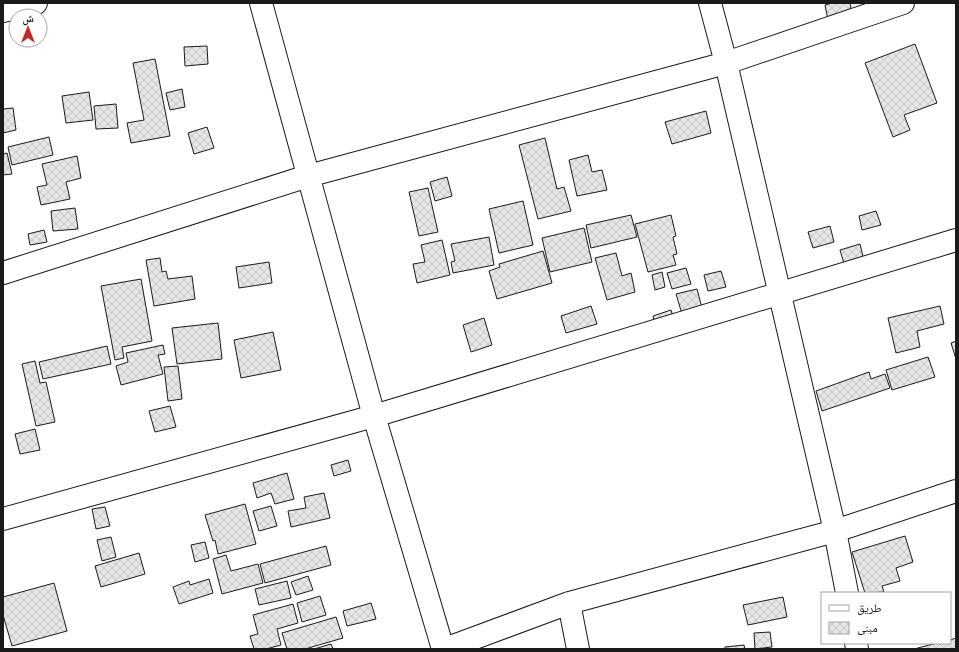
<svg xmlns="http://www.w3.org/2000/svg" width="959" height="652" font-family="Ubuntu,'Noto Naskh Arabic',sans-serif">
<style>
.building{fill:url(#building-cross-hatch);stroke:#1a1a1a}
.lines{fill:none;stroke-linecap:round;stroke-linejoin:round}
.street-casing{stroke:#1a1a1a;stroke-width:24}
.street{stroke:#fff;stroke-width:22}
</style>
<defs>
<pattern id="building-cross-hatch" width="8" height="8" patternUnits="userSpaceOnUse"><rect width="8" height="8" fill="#e6e6e6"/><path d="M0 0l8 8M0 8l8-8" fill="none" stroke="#c5c5c5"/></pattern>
</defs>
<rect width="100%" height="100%" fill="#fff"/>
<!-- building -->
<path class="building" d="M832,3H850L852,15L828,20L825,5Z
M915,44L937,103L904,115L910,130L893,137L865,63Z
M207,46L208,64L185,66L184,47Z
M155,59L170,136L131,143L127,123L144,120L133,63Z
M182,89L185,107L170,110L166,93Z
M89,92L93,120L66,123L62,96Z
M116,104L118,128L96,129L94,106Z
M13,108L16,130L3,133V109Z
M706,111L711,133L672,144L665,122Z
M207,127L214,148L194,154L188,133Z
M49,137L53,155L12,165L8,147Z
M545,138L557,189L564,187L571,211L538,219L519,145Z
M7,153L12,174L3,175V154Z
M588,155L592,172L602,170L607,190L577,196L569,160Z
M77,156L81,178L66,182L70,199L41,205L37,187L47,185L42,164Z
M447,177L452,196L435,201L430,182Z
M428,188L438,232L419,236L409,192Z
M523,201L533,245L499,253L489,209Z
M75,208L78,229L53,231L51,211Z
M876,211L881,225L862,230L859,216Z
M631,215L637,237L591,248L586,225Z
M671,215L676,236L673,237L677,254L673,255L676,265L648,272L635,224Z
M830,226L834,242L813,248L808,232Z
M584,228L592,262L550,272L542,238Z
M44,230L47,242L30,245L28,234Z
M489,237L494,265L453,273L451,262L455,261L451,244Z
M442,240L450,275L417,283L413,264L425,262L421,245Z
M860,244L864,261L845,267L840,250Z
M543,251L552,283L497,299L489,271L500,267L499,264Z
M616,253L622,276L631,273L635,292L607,300L595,258Z
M160,258L162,272L166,271L168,279L192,276L195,299L154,306L146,260Z
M269,262L272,283L239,288L236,267Z
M686,268L691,284L672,289L667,273Z
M721,271L726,287L708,291L704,275Z
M662,272L665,287L655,290L652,275Z
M141,279L152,341L122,347L124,358L115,360L101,286Z
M697,289L702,308L682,314L676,294Z
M591,306L597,324L566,333L561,316Z
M940,306L944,324L917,331L920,347L896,353L888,318Z
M671,310L674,320L655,325L653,316Z
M484,318L492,345L471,352L463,325Z
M218,323L222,359L177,364L172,328Z
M273,332L281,370L241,378L234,340Z
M956,341V359L951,343Z
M163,345L165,354L158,355L163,374L121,385L116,366L128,362L126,353Z
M107,346L111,364L43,379L39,362Z
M928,357L935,377L892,390L886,370Z
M35,361L40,383L46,382L55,422L36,426L22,364Z
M178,366L182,399L168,401L164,367Z
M869,372L871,379L885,374L890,388L822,411L816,391Z
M170,406L176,427L155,432L149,411Z
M35,429L40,450L20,454L15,434Z
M348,460L351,471L334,476L331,465Z
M287,473L294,499L275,504L271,493L257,498L253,483Z
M324,493L330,518L291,527L288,511L306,508L304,497Z
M245,504L256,544L218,554L215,540L213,541L205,515Z
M271,506L277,526L259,531L253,511Z
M105,507L110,526L96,529L92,509Z
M905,536L913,562L896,568L900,581L882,586L884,592L865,593L852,552Z
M111,537L116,557L102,561L97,540Z
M205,542L209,558L195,562L191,545Z
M326,546L331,565L265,583L260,564Z
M139,553L145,574L101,587L95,566Z
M226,555L231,571L258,564L263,583L222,594L213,559Z
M308,576L313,590L296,595L291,582Z
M209,579L213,593L179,604L173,587L189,581L190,585Z
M287,581L291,598L259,605L255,589Z
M54,583L67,631L12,646L3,615V597Z
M320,596L326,615L302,622L297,603Z
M783,597L787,617L748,625L743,605Z
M371,603L376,619L347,626L343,611Z
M293,604L298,623L277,629L281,645L266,649H254L250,636L258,634L253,615Z
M336,617L343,638L305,649H287L282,633Z
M770,632L772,647L755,649L754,633Z
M956,638V649H914L937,643H950V640Z
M331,644L333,649H314Z
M744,645L745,649H725V647Z"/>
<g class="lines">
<defs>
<path id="street" d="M261,3L374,416L443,649
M710,3L726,63L835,531L847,593
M3,11L36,3
M3,273L308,176L726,63L903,3
M3,519L374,416L956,240
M569,603L578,649
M856,643L857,649
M445,649L569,603L835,531L956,491"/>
</defs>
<!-- street casing -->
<use href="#street" class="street-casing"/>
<!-- street -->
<use href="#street" class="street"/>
</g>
<!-- border -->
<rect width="959" height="652" fill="none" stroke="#1a1a1a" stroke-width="8"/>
<!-- legend -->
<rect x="821" y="592" width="130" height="52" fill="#ffffff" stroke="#a3a3a3"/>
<rect x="829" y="605" width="20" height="6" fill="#ffffff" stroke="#a3a3a3"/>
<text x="857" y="612" font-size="12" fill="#1a1a1a">طريق</text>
<rect x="829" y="622" width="20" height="12" fill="url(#building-cross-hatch)" stroke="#a3a3a3"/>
<text x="857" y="632" font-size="12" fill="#1a1a1a">مبنى</text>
<!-- north arrow -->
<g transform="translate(28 28)"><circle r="19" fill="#ffffff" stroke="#a3a3a3"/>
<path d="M0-3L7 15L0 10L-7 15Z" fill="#c62828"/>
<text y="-6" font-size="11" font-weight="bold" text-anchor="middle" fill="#1a1a1a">ش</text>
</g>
</svg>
